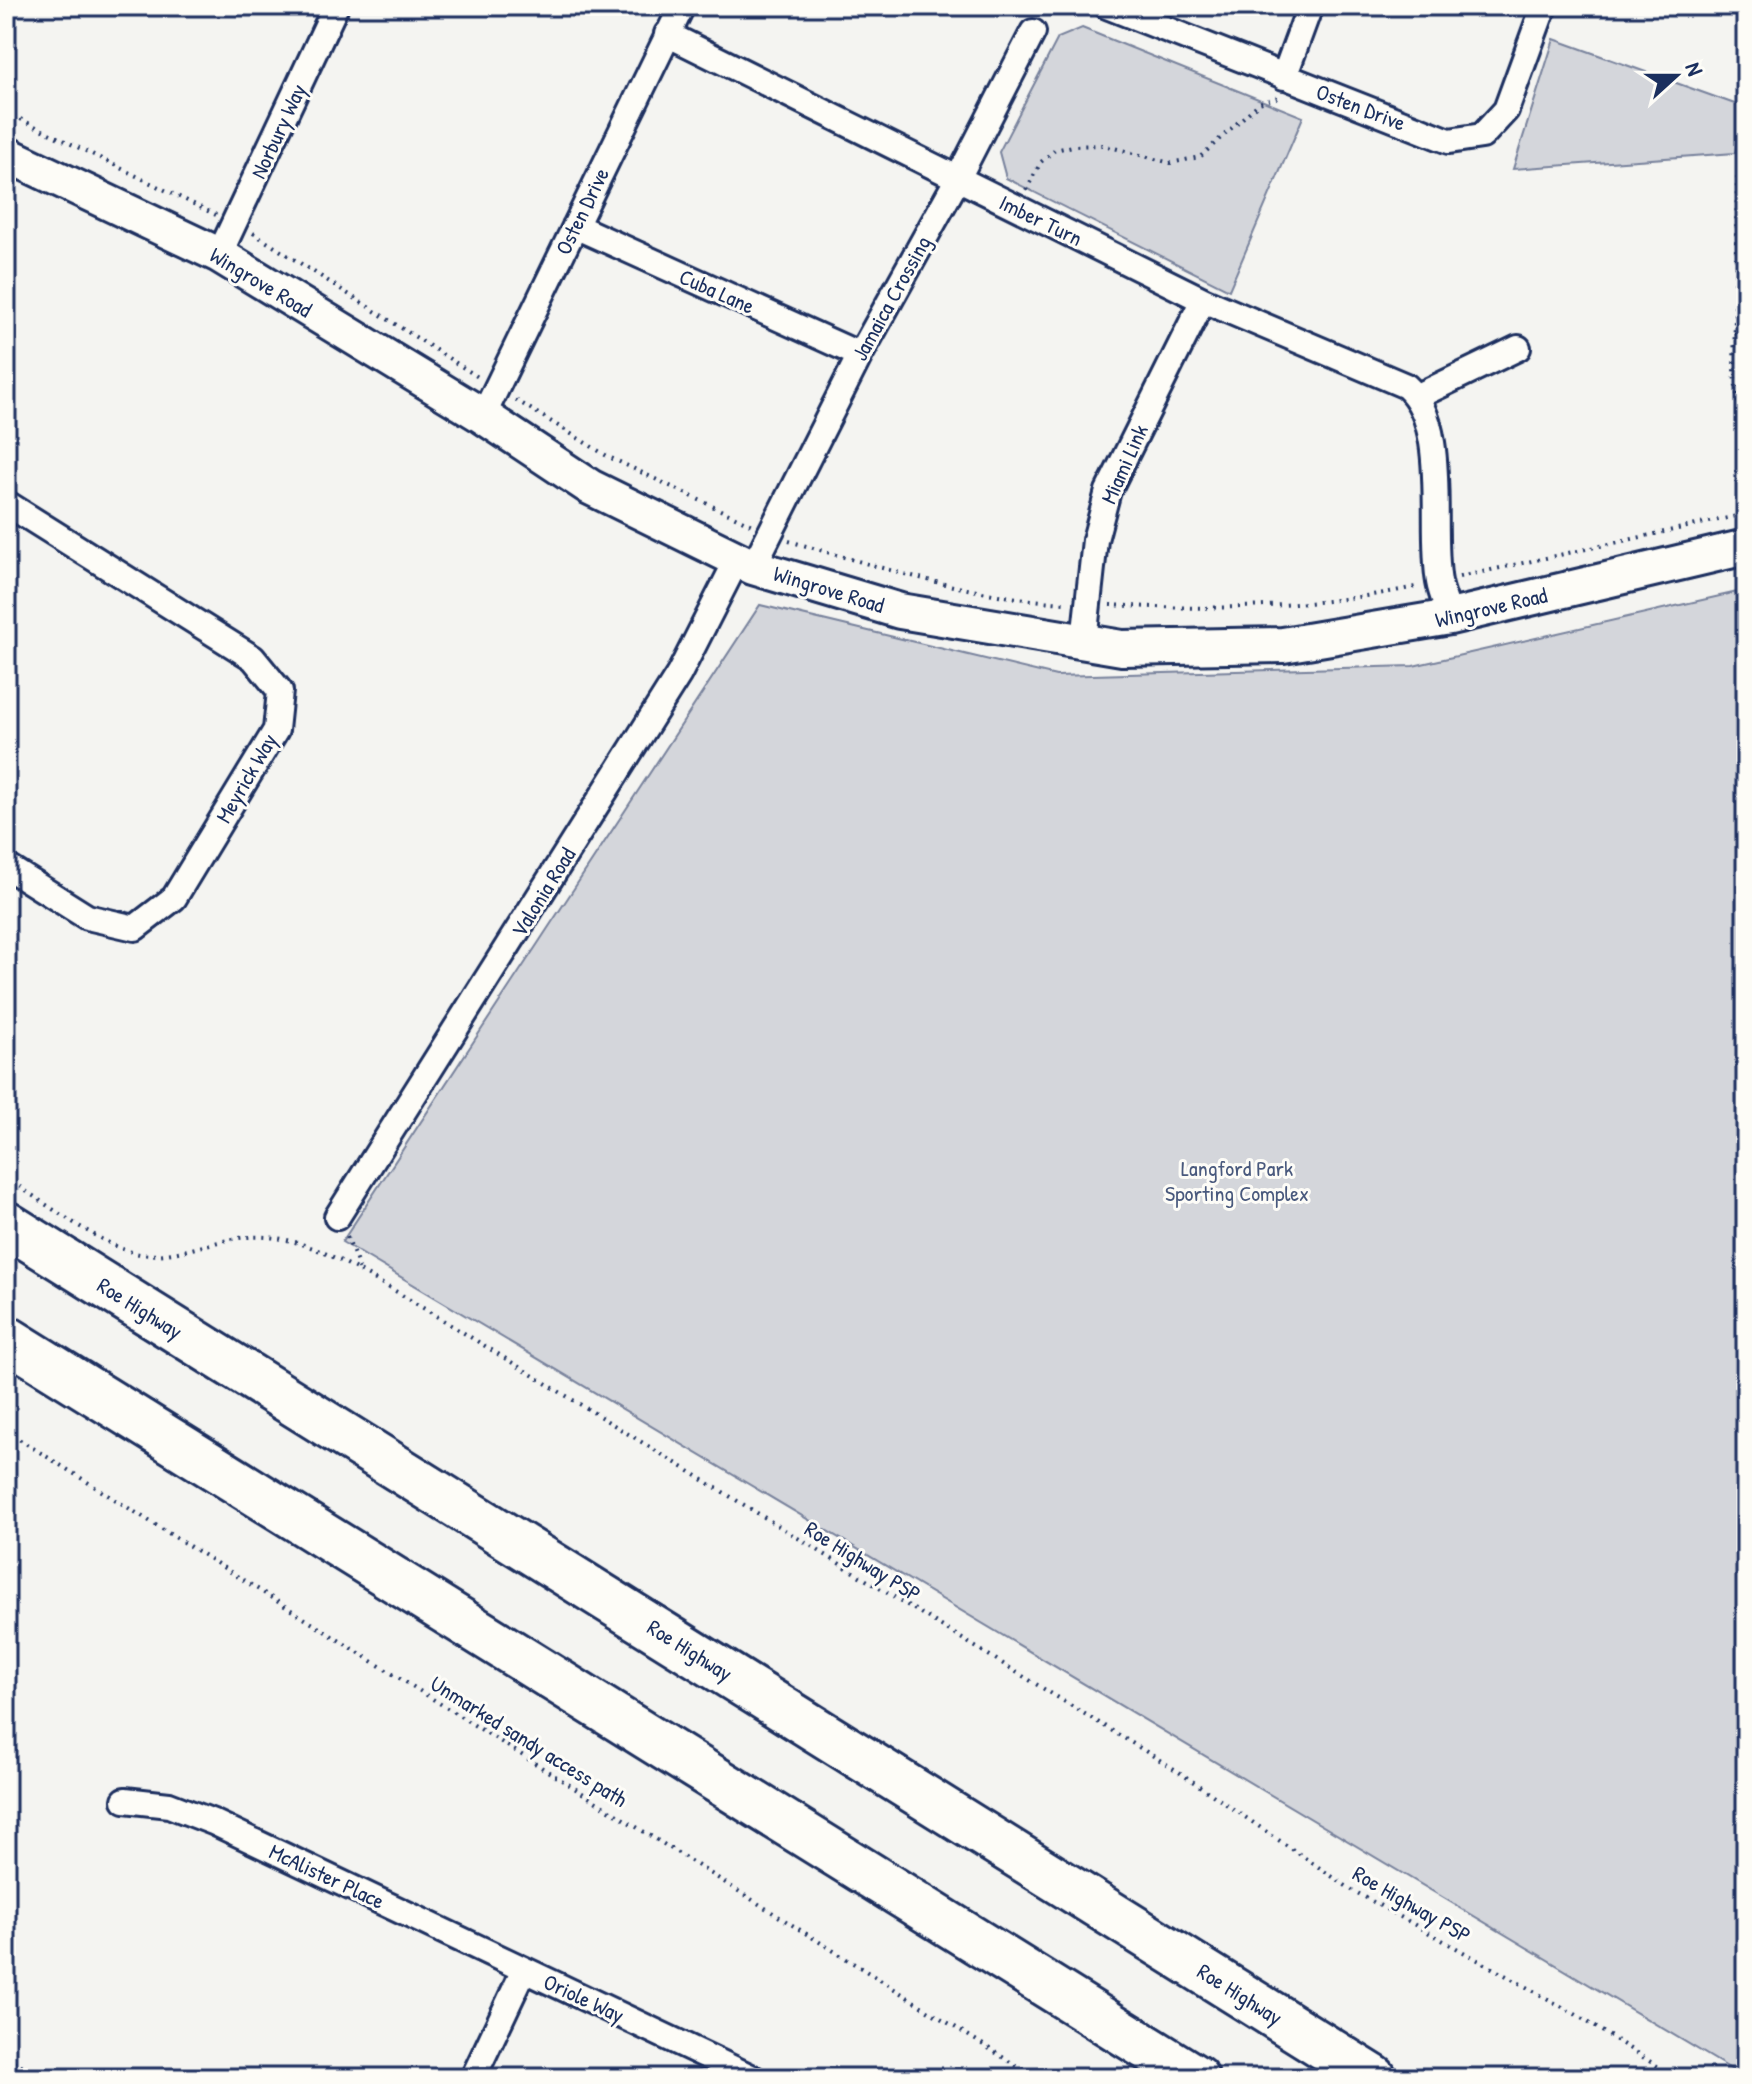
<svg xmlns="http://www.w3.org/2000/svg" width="1752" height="2084" font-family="'Patrick Hand',sans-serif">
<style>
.green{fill:#d4d6db;stroke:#78829c;stroke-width:2}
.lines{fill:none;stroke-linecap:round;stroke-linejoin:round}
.street-casing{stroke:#1b2f5e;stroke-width:30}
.secondary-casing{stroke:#1b2f5e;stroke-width:40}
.highway-casing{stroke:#1b2f5e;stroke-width:50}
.path{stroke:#1b2f5e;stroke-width:4;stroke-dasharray:2 6;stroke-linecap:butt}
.street{stroke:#fdfcf7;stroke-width:24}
.secondary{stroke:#fdfcf7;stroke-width:34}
.highway{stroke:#fdfcf7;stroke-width:44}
.labels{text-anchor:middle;stroke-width:6;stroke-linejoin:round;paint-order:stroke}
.street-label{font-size:22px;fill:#1b2f5e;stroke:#fdfcf7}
.park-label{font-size:22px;fill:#49597d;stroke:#fdfcf7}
</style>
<rect width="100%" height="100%" fill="#f4f4f1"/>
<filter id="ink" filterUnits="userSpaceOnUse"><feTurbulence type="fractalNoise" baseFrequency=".0125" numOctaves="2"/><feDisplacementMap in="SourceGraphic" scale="16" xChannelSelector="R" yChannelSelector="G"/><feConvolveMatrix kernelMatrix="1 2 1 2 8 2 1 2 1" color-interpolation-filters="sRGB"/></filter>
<g filter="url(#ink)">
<!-- green -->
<path class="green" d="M1082,28L1303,117L1229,290L1006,178L999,152L1058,38Z
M1554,39L1743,107L1735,153L1513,169Z
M1746,590V2078L342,1242L760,605L1056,676L1413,666Z"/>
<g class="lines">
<defs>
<path id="street" d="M1107,6L1449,141L1482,136L1506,110L1544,6
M667,34L1203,300L1406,386C1450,425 1429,526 1439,582C1441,594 1447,606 1450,617
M1284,77L1310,6
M575,226L860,355
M219,255L336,6
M1418,396L1518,348
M483,416L682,6
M6,503L253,658L280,691L276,730L174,898L135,928L87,917L6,866
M753,567L860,355L957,180L1033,32
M1084,641L1095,540L1108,491L1203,300
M337,1217L679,674L737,560
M125,1800L169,1805L213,1822L753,2078
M473,2078L524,1970"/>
<path id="secondary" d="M6,154L219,255L483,416L590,487L753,567L900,611L1122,648L1283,645L1450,617L1746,547"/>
<path id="highway" d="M6,1224L1374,2078
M6,1338L1196,2078"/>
</defs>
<!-- street casing -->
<use href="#street" class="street-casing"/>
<!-- secondary casing -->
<use href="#secondary" class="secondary-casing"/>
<!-- highway casing -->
<use href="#highway" class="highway-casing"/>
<!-- path -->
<path class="path" d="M6,112L216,215
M1746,122L1737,182L1734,374L1746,454
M1026,190L1041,162L1055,150L1073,146L1103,145L1170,163L1200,157L1259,103L1279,97
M253,233L478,377
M1735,334H1746
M516,400L607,456L752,525
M789,541C879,567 972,597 1065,603
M1459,577L1746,514
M1110,605C1213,611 1318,608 1420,586
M6,1178C40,1199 103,1248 140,1254C177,1259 213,1239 249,1237C304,1233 350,1267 397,1292L1176,1770L1352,1890L1575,2014L1676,2078
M347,1237L361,1273
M6,1431L1036,2078
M6,2058L49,2078"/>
<!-- street -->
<use href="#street" class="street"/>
<!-- secondary -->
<use href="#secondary" class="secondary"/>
<!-- highway -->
<use href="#highway" class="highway"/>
</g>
</g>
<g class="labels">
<!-- street labels -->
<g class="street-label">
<text transform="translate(1361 107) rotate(21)" y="8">Osten Drive</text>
<text transform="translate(278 131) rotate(-65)" y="8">Norbury Way</text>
<text transform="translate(582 211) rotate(-64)" y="8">Osten Drive</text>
<text transform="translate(1041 220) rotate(26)" y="8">Imber Turn</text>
<text transform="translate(261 282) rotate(31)" y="8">Wingrove Road</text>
<text transform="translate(717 291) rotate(24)" y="8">Cuba Lane</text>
<text transform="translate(891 298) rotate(-61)" y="8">Jamaica Crossing</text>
<text transform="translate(1124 464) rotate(-66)" y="8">Miami Link</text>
<text transform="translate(829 589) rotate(17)" y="8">Wingrove Road</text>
<text transform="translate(1491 607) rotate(-13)" y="8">Wingrove Road</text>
<text transform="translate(246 778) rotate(-60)" y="8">Meyrick Way</text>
<text transform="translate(543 892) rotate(-58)" y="8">Valonia Road</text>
<text transform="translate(140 1308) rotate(32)" y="8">Roe Highway</text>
<text transform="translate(863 1561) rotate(32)" y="8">Roe Highway PSP</text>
<text transform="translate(690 1650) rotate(32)" y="8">Roe Highway</text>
<text transform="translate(529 1741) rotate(32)" y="8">Unmarked sandy access path</text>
<text transform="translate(327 1876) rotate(25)" y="8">McAlister Place</text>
<text transform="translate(1412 1904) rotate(30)" y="8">Roe Highway PSP</text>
<text transform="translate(1240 1994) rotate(32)" y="8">Roe Highway</text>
<text transform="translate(584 1998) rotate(25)" y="8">Oriole Way</text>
</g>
<!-- park labels -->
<g class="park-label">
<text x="1237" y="1176">Langford Park<tspan x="1237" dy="25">Sporting Complex</tspan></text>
</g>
</g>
<!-- margin -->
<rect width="1752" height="2084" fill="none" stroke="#fdfcf7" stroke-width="32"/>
<rect x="16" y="16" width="1720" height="2052" fill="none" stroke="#1b2f5e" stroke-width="3" filter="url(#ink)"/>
<!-- north arrow -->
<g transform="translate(1676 76) rotate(69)" stroke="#fdfcf7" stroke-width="6" paint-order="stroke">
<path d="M0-6L14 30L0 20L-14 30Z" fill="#1b2f5e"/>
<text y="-12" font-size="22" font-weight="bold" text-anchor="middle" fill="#1b2f5e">N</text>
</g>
</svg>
